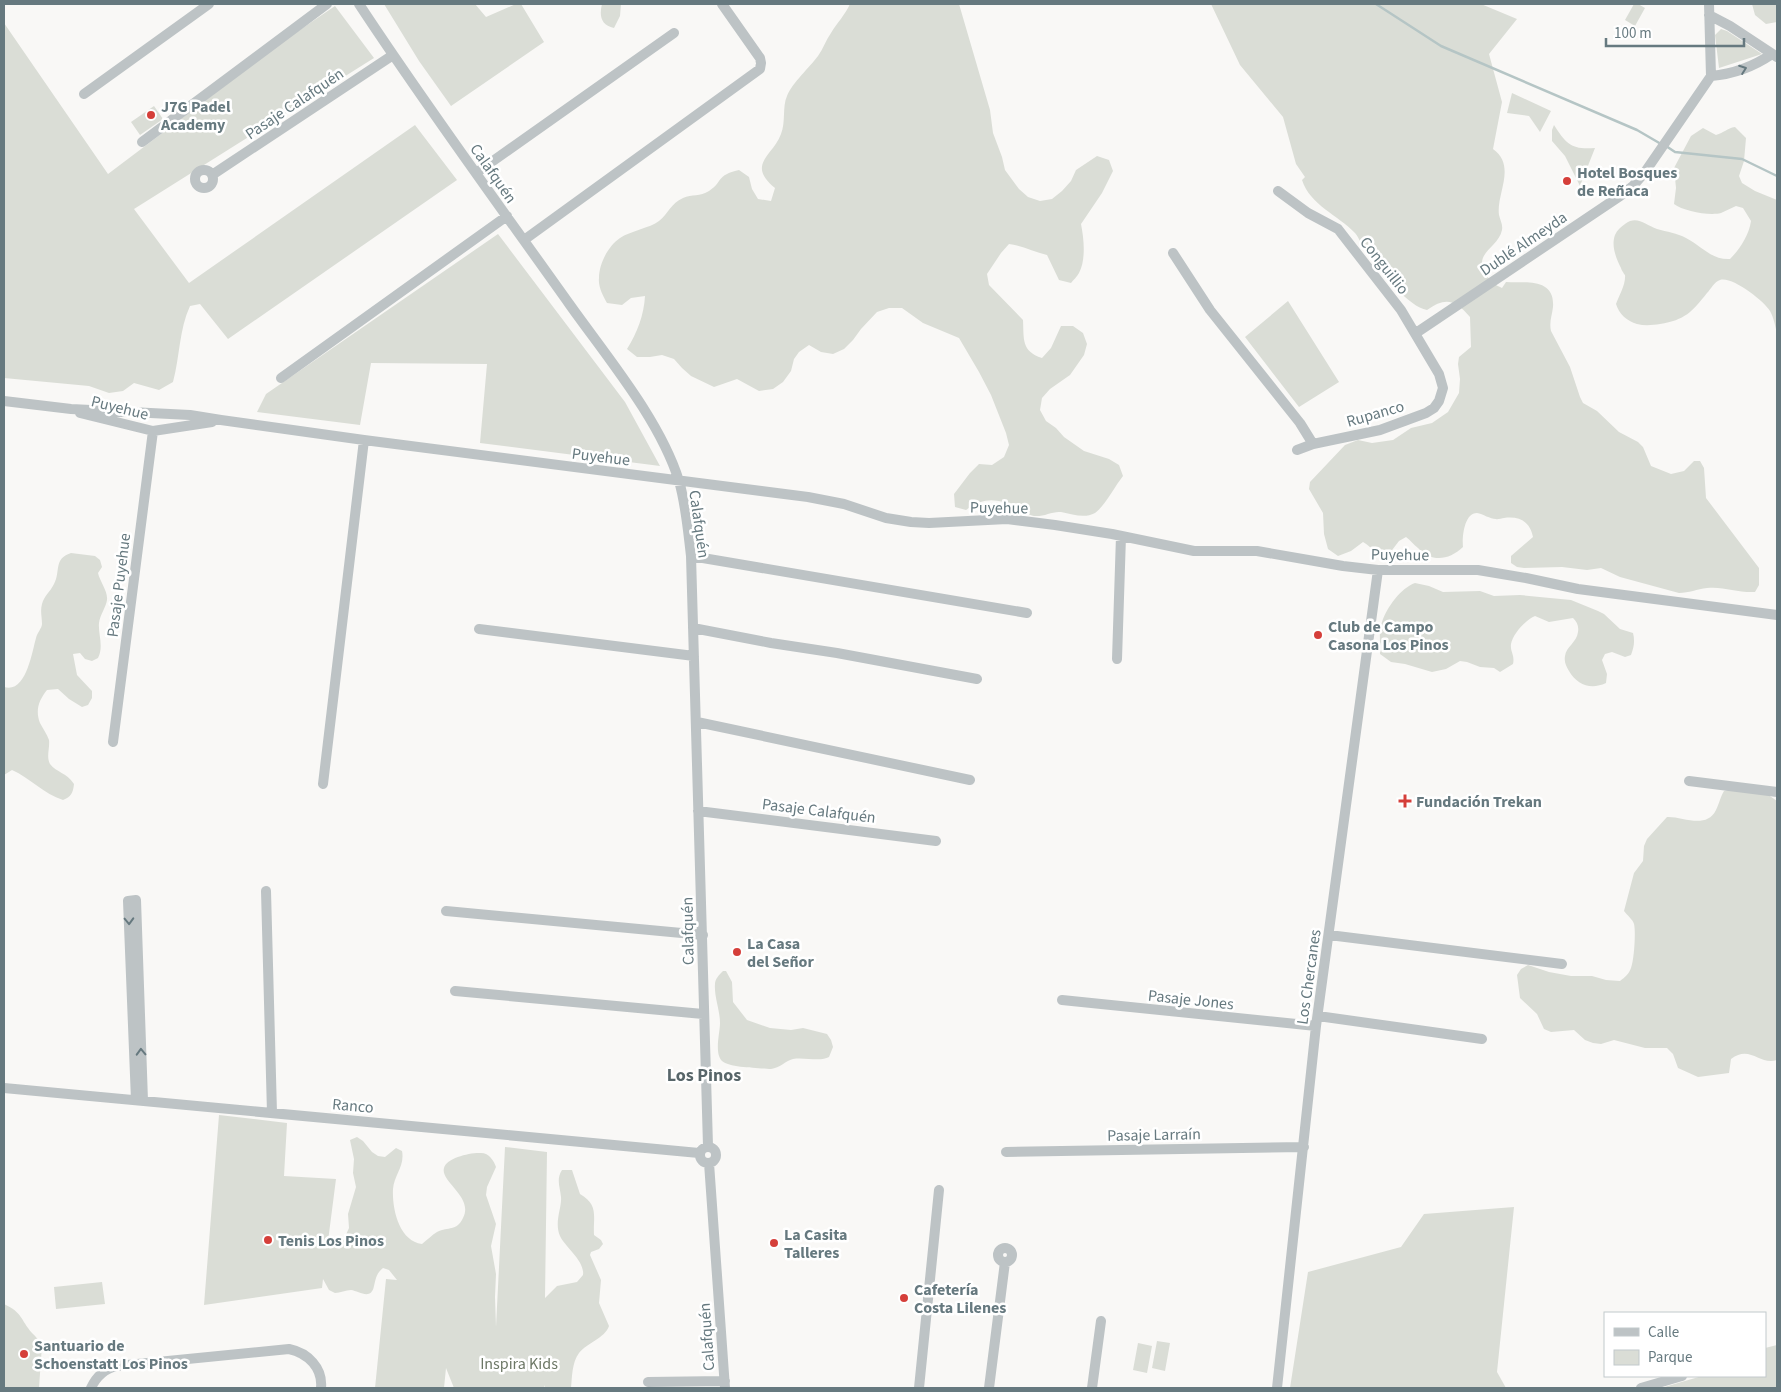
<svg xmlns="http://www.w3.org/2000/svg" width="1781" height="1392" font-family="'Source Sans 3',sans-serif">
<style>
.green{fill:#daddd6}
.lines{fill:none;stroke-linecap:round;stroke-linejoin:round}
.stream{stroke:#b5c5c5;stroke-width:2.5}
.street{stroke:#bdc3c5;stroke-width:10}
.oneway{stroke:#66797f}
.poi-dot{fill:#d53f3a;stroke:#fff;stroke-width:2}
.labels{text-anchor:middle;stroke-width:5;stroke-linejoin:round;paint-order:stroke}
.street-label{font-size:16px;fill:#66797f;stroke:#fff}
.poi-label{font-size:16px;font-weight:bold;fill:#66797f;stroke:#fff;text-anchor:start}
.park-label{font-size:16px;fill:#6c7765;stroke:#fff}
.neighbourhood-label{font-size:18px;font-weight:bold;fill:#58666a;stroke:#fff}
</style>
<rect width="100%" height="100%" fill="#f9f8f6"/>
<!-- green -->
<path class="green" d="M384,4H475L486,17L516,4H521L544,42L451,106L419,61Z
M602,4H621L620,16L614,28C601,25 599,16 602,4Z
M850,4H959L990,110L993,133L1002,157L1005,170L1019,189L1028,197L1040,201L1052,199L1062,191L1071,181L1076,170L1097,156L1109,160L1113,171L1102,193L1081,224C1084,239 1086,260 1079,273C1077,277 1073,280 1071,283L1059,280L1047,255C1034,252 1023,246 1009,244L1001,253L987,274L989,285L1023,320C1024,339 1021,351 1042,358L1051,348L1061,326H1073L1083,333L1087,344L1084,355L1070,375L1050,389L1042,398L1040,410L1046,421L1056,428L1064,437L1084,451L1109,459L1119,465L1123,476C1115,486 1104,507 1095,513C1084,519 1073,514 1061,512C1052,511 1044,517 1034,516C1029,515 1022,511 1017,508C996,498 985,497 966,510L955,507L954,494L970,473L979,464L992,465L1004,457L1009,445L1006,433L991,395L979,372L959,338L923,323L902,308H889L877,312L861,329L853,340L844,349L833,354L821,352L809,345L799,352L794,359L791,371L783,382L773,389L759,391L737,379L714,387L691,376L682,368L674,359L662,355L650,357H637L627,349C637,333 644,315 645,296L631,298L622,305L607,303C603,296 598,287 599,278C599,264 608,246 620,238C630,231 650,228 659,221C668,214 671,203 683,198C692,194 700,197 709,191C723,182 716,175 739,170L749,177L752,189L758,199L771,201L775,188C746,164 773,156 781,134C786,122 782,107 787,96C792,83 810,67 818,56C823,49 826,40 831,33C837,23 845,15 850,4Z
M1211,4H1481L1517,19L1489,54L1502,102L1493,149C1517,166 1496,194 1499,215C1500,220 1503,224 1502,230C1498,249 1471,253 1487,276C1491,282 1495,285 1502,288L1506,282C1527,283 1555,278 1553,307C1552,316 1549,322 1551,331L1570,367L1580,397L1583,403L1597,411L1619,432L1638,442L1643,447L1651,466L1671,474L1684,471L1694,461H1700L1704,468L1706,498L1759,568V585L1755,592C1738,593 1723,586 1707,588C1697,589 1689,593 1679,593L1620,577L1601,568L1587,570L1562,567L1524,568L1517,567L1511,563V556L1533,537C1530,521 1519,516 1504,518C1502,518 1497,520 1496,519C1490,519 1483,514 1477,513C1464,513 1462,538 1463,547C1449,560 1432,563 1418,548C1413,544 1411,541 1406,537L1399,541L1386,558C1376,556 1372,547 1363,542L1351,551L1338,556L1328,549L1324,534L1323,513L1309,489L1310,482L1345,445L1358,440L1372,443L1393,440L1411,428L1432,423L1448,412L1459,393L1460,379L1458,364L1459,357L1471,347L1470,317C1455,299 1445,297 1427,310C1405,306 1374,262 1361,243C1359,240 1358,236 1355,233C1338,215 1310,205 1302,180L1305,177L1296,164L1283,117L1240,65Z
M1634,4H1638L1645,8L1635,26L1625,20Z
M1752,4H1777V22L1766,24L1755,15Z
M335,6L374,58L134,209L189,283L415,125L457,180L228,339L200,304L190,306C179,330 180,356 173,382L159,390L134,383L123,391L109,393L89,386L4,378V23L108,174L288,38Z
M1721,29L1727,31L1762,54L1719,68L1715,35Z
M1512,93L1551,111L1540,132L1529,116L1507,113Z
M154,106L163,119L140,135L131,122Z
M1554,125C1566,144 1572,150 1595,148L1580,186L1565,156L1552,141V130Z
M1735,127L1746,138L1744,161L1739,176L1742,183L1755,191L1777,200V333C1775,326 1774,318 1770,311C1764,301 1732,276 1720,280C1714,282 1711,289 1707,293C1692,312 1685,320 1660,324C1653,325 1645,326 1637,324C1627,321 1619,314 1616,304C1619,296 1626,284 1625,275C1624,274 1621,269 1621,268C1616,258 1611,246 1615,235C1617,230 1621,227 1625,224C1637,215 1645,225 1657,229C1667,232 1677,233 1686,238C1702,246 1711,260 1730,259C1740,249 1749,235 1751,221L1743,208L1736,206C1731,208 1726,211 1721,213C1709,216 1683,211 1674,204L1676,188L1674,168L1691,136L1703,128L1716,135C1724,133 1727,128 1735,127Z
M498,234L625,402L660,466L480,443L487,364L371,363L360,425L257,412L266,394Z
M1288,301L1339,382L1299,407L1245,337Z
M71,553L95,556L100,560L102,567L98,573C100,582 108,591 107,600C106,607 100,615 99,623C98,635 104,646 98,658L92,661L85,659L80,653L73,654L77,675L92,691V698L88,705L82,707L69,699L58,689L47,690C39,700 35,710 40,723C43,729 47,734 49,740C50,748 46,757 50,764C57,773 66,772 74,784C73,793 71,797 63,800C44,794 30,778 12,770L4,775V687C26,694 32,652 36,638C37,633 42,628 42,624C42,617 40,611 42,604C44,596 50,592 54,584C61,571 53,559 71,553Z
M1415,583L1429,586L1443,592L1480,591L1494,596L1520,595L1571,600L1598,611L1604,614L1620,629L1633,633C1635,641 1634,647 1631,655L1625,657L1612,652L1605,654L1602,660L1607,674L1606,683C1591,690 1577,685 1569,671C1566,666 1564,662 1565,656C1566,647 1577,642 1578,632C1579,626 1577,622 1573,618L1549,622L1535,616C1526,620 1513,633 1511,644C1510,652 1515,655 1513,664L1500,672L1494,668L1480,667L1467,662L1460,661L1446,669L1432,672L1405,664L1391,662L1380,654C1381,643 1378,633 1382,622C1387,607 1401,588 1415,583Z
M1738,788L1767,794L1777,801V1060C1760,1066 1750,1044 1731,1059L1729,1073L1698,1077L1678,1068L1673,1054L1667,1048H1645L1614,1040L1601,1044L1593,1043L1585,1040L1574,1030L1551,1032L1544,1029L1537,1014L1520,998L1517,975L1521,969L1528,965L1549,972L1571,976H1592L1606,980L1620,981C1625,977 1629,974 1631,968C1634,960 1636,932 1634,924C1633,920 1627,915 1624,911L1634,873L1643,861L1644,846L1647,839L1667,817C1682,816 1706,830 1716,810C1719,804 1720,798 1724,791Z
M723,971H726L732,982L733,1002L747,1020L770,1028L791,1030L803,1028L827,1034L831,1040L833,1047L829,1057C821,1062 804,1057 793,1059C785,1061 780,1068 771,1069C760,1068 730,1068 722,1061C714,1053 720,1033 720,1023C720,1010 714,997 715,984C715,979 719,975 723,971Z
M219,1115L287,1123L284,1176L336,1179L327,1249L331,1244L344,1239L349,1228L348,1214L356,1187L353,1173L354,1159L350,1140L357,1137L363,1141L372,1152L378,1156L385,1157L396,1148L402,1151C405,1166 394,1175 393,1189C392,1209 399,1241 422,1244C427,1240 432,1235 437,1232C449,1226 456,1232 463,1218C474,1197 440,1182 444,1168C446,1158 471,1152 481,1153C489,1153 494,1161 496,1167L487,1187L486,1195L496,1224L491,1246L496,1274L495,1297L496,1327L505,1147L547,1152L545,1298L557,1286L577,1282L583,1275C585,1261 565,1247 560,1236C554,1222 562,1208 561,1197C560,1187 556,1179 562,1170H572L580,1194C599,1205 593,1216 594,1235L601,1240L603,1244L599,1249L591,1252L590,1255L601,1280L599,1303L609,1326C605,1338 587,1343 579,1353C572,1362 572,1377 571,1388H545L544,1385V1388H454L446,1368L444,1388H375L386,1279L397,1280L389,1270L383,1268C376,1274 376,1278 374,1286C371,1301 359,1291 351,1290C346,1290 340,1293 335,1293L329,1290L323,1279L322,1288L204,1305Z
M1514,1207L1497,1372L1506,1388H1290L1308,1272L1401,1247L1424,1214Z
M102,1282L105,1304L56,1309L54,1287Z
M4,1304C23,1313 20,1319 32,1333C36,1337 39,1340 42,1345L39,1388H4Z
M1157,1341L1170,1343L1165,1371L1152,1368Z
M1138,1343L1152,1346L1147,1373L1133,1370Z
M1777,1345V1388H1661L1702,1376H1765V1348Z"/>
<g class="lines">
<!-- stream -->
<path class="stream" d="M1376,4L1441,46L1637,130L1661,144
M1666,146L1675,152L1742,159L1777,176"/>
<!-- street -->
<path class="street" d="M359,4C426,106 499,205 570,305C607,357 660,420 679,481C686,505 688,531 691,556L708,1146
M1709,15L1730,26L1777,57
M1711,76C1734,74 1753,67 1772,54
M84,94L209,4
M142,142L327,4
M195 179a9 9 0 1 1 18 0a9 9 0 1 1-18 0Z
M476,173L674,33
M212,175L393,55
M1278,191L1308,213L1338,229L1401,310L1439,374L1443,388L1439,401L1434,408L1426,413L1380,430L1313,444L1297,450
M524,240L760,69L761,63L760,58L722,4
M1173,253L1210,310L1300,423L1313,444
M1416,333L1620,196L1633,186L1645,172L1711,76L1709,4
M281,378L507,216
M4,401L71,409L190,415L221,420L364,440L808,497L844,504L886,518L911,522L929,523L1007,519L1055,525L1112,534L1194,551H1257L1343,566L1378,570H1478L1526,578L1578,589L1777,615
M80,413L153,431L212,422
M691,556L1027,613
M693,628L771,643L837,653L977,679
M479,629L694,656
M1117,659L1121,536
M697,722L970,780
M113,742L153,431
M1689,781L1777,792
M323,784L364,440
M698,811L936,841
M266,891L272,1113
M446,911L703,935
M1329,935L1562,964
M455,991L703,1014
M1062,1000L1316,1026
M1318,1016L1482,1039
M4,1088L699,1153
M136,1100L128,901L136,900L143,1101
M700 1155a8 8 0 1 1 16 0a8 8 0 1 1-16 0Z
M1006,1152L1304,1147
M709,1163L725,1388
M998 1255a7 7 0 1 1 14 0a7 7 0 1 1-14 0Z
M648,1382L725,1381
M91,1388C96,1377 104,1369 117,1366L289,1349C308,1353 323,1368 321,1388
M919,1388L939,1190
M989,1388L1005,1262
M1092,1388L1101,1321
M1277,1388L1316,1026L1378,570
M1641,1388L1682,1376"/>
</g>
<!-- one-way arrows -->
<defs><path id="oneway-chevron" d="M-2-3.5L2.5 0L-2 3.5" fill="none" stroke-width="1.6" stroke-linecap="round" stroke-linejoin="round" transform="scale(1.25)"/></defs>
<g class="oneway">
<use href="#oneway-chevron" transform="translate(1743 69) rotate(-20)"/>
<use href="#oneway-chevron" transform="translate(129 921) rotate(88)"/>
<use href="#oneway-chevron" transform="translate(141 1052) rotate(-92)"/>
</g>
<!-- markers -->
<g class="poi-dot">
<circle cx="151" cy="115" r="5"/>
<circle cx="1567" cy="181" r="5"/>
<circle cx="1318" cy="635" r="5"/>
<path d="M1402.5 793.5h5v5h5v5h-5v5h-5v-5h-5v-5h5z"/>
<circle cx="737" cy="952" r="5"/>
<circle cx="268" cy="1240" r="5"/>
<circle cx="774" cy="1243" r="5"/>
<circle cx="904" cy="1298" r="5"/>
<circle cx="24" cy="1354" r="5"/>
</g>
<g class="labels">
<!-- street labels -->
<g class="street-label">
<text transform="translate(294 103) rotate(-34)" y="6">Pasaje Calafquén</text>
<text transform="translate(494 173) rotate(55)" y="6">Calafquén</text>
<text transform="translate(1523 243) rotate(-34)" y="6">Dublé Almeyda</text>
<text transform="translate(1385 265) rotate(52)" y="6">Conguillio</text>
<text transform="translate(120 407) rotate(14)" y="6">Puyehue</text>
<text transform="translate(1375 413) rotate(-16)" y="6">Rupanco</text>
<text transform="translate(601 456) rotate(7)" y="6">Puyehue</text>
<text transform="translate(999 507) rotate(1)" y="6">Puyehue</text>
<text transform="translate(700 524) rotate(82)" y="6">Calafquén</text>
<text transform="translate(1400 554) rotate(1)" y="6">Puyehue</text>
<text transform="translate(118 585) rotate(-83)" y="6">Pasaje Puyehue</text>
<text transform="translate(819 810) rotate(7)" y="6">Pasaje Calafquén</text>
<text transform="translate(687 931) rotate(-91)" y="6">Calafquén</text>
<text transform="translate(1308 977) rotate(-82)" y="6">Los Chercanes</text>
<text transform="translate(1191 999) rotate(6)" y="6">Pasaje Jones</text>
<text transform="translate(353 1105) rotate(5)" y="6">Ranco</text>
<text transform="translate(1154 1134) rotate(-1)" y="6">Pasaje Larraín</text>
<text transform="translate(706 1337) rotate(-94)" y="6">Calafquén</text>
</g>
<!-- poi labels -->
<g class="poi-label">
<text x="161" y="112">J7G Padel<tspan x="161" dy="18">Academy</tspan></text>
<text x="1577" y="178">Hotel Bosques<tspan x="1577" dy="18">de Reñaca</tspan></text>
<text x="1328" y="632">Club de Campo<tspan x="1328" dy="18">Casona Los Pinos</tspan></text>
<text x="1416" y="807">Fundación Trekan</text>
<text x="747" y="949">La Casa<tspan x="747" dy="18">del Señor</tspan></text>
<text x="784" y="1240">La Casita<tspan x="784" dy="18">Talleres</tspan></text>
<text x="278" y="1246">Tenis Los Pinos</text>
<text x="914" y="1295">Cafetería<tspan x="914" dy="18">Costa Lilenes</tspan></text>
<text x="34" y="1351">Santuario de<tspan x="34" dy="18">Schoenstatt Los Pinos</tspan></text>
</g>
<!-- park labels -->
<g class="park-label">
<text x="519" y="1369">Inspira Kids</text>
</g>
<!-- neighbourhood labels -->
<g class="neighbourhood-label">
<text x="704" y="1081">Los Pinos</text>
</g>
</g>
<!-- border -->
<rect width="1781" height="1392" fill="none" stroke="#66797f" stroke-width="10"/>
<!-- legend -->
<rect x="1604" y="1312" width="162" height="65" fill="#ffffff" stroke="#c2c9cc"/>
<rect x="1614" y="1328" width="25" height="8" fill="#bdc3c5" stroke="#c2c9cc"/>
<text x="1648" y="1337" font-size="15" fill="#66797f">Calle</text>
<rect x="1614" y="1350" width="25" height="15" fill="#daddd6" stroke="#c2c9cc"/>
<text x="1648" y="1362" font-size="15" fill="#66797f">Parque</text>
<!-- scale -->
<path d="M1606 38v8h138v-8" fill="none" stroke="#66797f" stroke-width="2.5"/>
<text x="1614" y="38" font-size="15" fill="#66797f" stroke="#ffffff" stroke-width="4" paint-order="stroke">100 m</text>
</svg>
